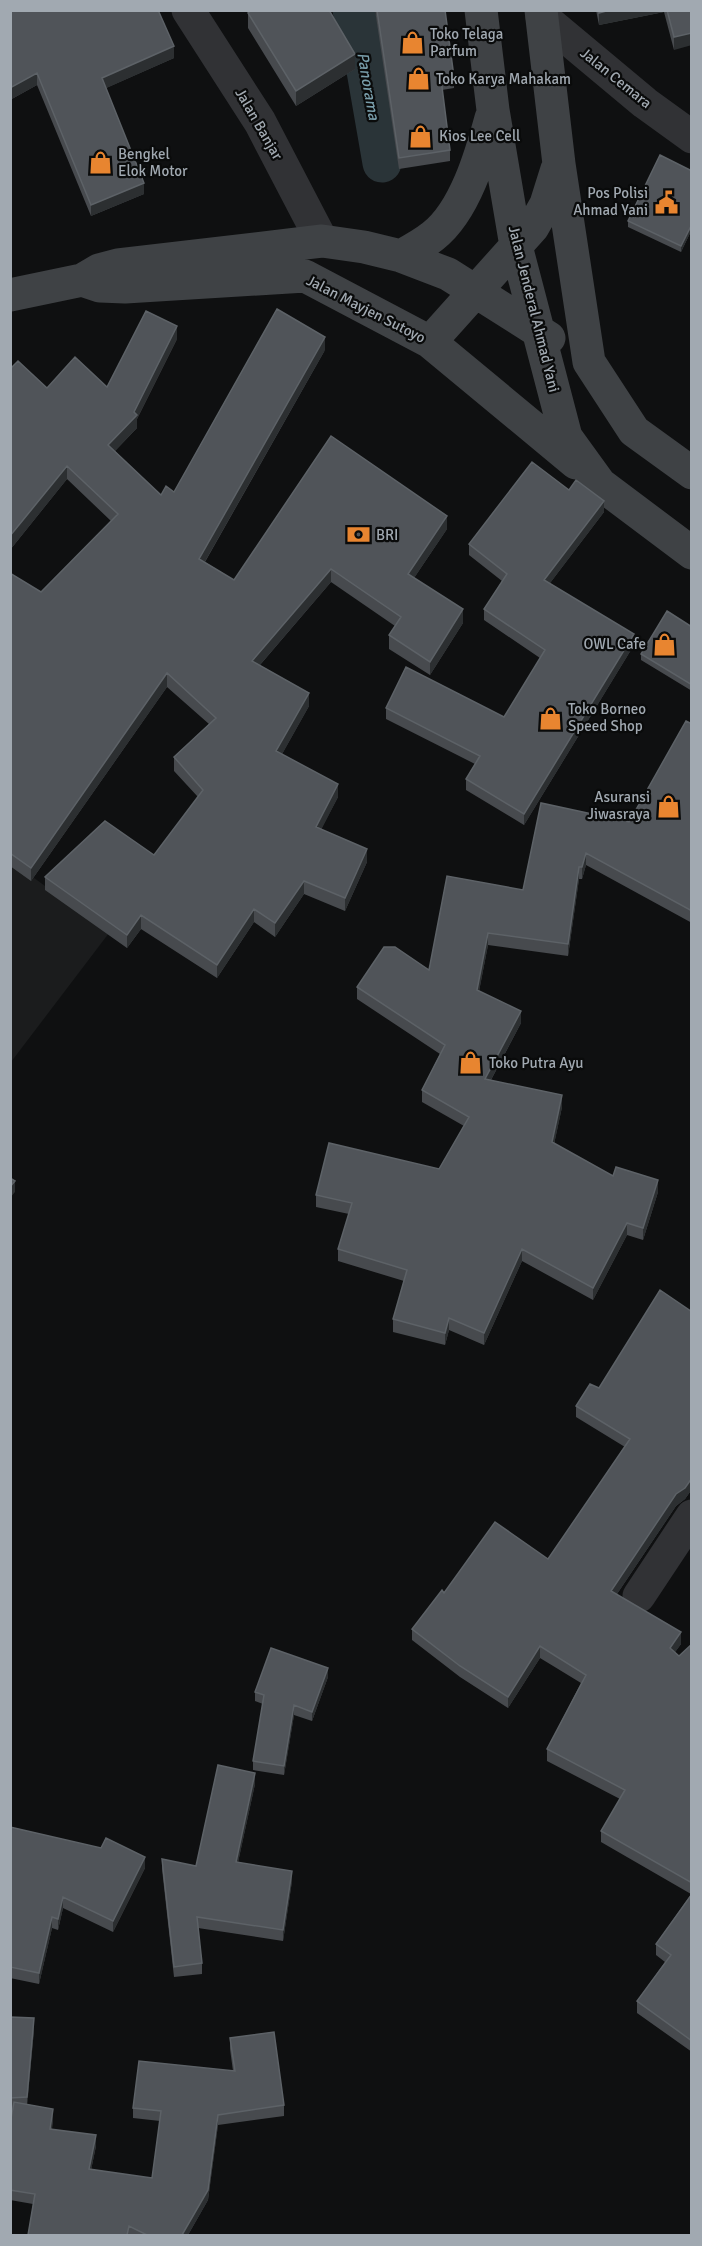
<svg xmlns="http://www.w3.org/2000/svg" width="702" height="2246" font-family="Signika,sans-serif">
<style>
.built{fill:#1b1c1d}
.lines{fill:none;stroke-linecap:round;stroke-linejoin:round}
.canal{stroke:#2a3438;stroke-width:39}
.minor{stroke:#313235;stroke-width:33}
.secondary{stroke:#3f4245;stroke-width:33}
.wall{fill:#474a4e}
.shaded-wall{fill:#2c2f31}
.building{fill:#505459;stroke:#5d6267;stroke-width:1.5}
.labels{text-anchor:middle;stroke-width:4.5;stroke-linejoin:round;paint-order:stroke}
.poi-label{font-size:15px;fill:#a1a9b1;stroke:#0a0b0b;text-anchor:start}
.street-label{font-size:15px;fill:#a1a9b1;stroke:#0a0b0b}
.water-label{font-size:16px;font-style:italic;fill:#799eab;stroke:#0a0b0b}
</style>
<rect width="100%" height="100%" fill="#0f1011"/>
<!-- built -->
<path class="built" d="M11,861L109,933L11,1062Z"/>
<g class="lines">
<!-- canal -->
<path class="canal" d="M352,10L357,19L382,163"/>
<!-- minor -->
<path class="minor" d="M188,10L260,122L322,241
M542,17L645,103L692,137
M639,1596L692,1516"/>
<!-- secondary -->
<path class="secondary" d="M481,10L493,110L516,246L566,437L600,484L692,553
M541,10L559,164L589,362L634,431L692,473
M401,256L448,274L549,338
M82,280L100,286L125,287L305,276L430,342L576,463
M10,295L82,280L99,270L118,265L322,241L364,247L401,256C412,250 423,244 433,236C465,211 481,155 491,118
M430,342L533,227L546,204L557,169"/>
</g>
<!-- wall -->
<path class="wall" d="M10,10L174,58L106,88L144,194L91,216L37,85L10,100Z
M375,10H445L454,77V88L442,90L450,150V161L399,169Z
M596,10H692L674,50L664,12L599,25Z
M248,13L355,69L296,106L248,28Z
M692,171V229L681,252L628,227V221Z
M177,339L137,419V428L115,451L161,495L174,492L325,350L205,562L234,580L447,529L414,578L463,623L430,675L389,649V635L395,626L331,582L260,665L309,706L282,754L338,797L321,829L367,862L345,911L304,894L275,937L254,922L217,978L141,929L127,948L45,890V877L154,855L198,797L174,771V757L209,724L167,687L31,881L10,866V573L41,592L111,521L67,479L10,550V369L47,388L107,387Z
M569,490L604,512L550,583L634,645L524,825L466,790V779L475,764L386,719V708L504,717L540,658L484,620V609L502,581L469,555V544Z
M692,627V691L641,660V654Z
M692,724V923L586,865L582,879H579L568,956L488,945L479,991L521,1023L491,1080L562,1107L554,1144L613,1176L658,1192L643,1240L627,1235L593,1300L522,1261L484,1345L449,1330L445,1345L393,1332V1319L404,1281L338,1261V1249L349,1214L316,1207V1195L439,1169L464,1126L422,1102V1090L440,1054L357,999V987L429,970L523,890L629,822Z
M692,1312V1489L685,1499L676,1506L617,1594L681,1644L675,1652L679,1656L692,1644V2052L637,2013V2001L665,1962L656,1955V1944L691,1894L601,1842V1831L620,1799L547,1761V1749L581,1683L540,1658L508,1708L460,1677L412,1640V1629L444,1593L548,1559L625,1447L576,1417V1406Z
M328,1677L312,1721L294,1715L284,1775L253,1770V1761L263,1704L255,1701V1692Z
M255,1784L238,1862L292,1881L283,1941L198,1928L202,1963V1974L174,1977L162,1869V1859L196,1866Z
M10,1827L145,1868L113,1932L63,1908L58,1930L52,1928L39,1984L10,1978Z
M10,2017L34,2030L27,2104L53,2119L52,2129L96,2146L91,2170L152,2178L160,2121L133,2118V2108L233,2071L230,2049V2038L284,2105V2116L218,2125L208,2200L188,2235H28L33,2204L10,2200V2124L13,2109H10Z"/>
<!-- shaded-wall -->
<path class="shaded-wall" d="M610,10H664V12L599,25V13Z
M692,33V45L674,50V37Z
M174,46V58L102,90V78Z
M355,54V69L296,106V91Z
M37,73V85L10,100V88Z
M144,183V194L91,216V205Z
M692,224V229L681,252V246Z
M177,326V339L137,419V428L108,458V445L134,412Z
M325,337V350L199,572V559Z
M67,466V479L10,550V536Z
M604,501V512L544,591V580Z
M447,516V529L408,587V574Z
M331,569V582L252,674V661Z
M463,609V623L430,675V662Z
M634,634V645L524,825V814Z
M167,673V687L31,881V868Z
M309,693V706L276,765V751Z
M338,784V797L316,840V827Z
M367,849V862L345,911V898Z
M586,853V865L582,879V867Z
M579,867V879L568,956V944Z
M304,881V894L275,937V923Z
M254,909V922L217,978V965Z
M141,915V929L127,948V935Z
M488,933V945L477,1002V990Z
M521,1011V1023L485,1091V1079Z
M562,1095V1107L552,1154V1142Z
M658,1180V1192L643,1240V1228Z
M15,1181V1192L10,1198V1187Z
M627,1223V1235L593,1300V1288Z
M522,1249V1261L484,1345V1333Z
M449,1318V1330L445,1345V1333Z
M692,1478V1489L685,1499L676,1506L611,1603V1591L676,1494Z
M681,1632V1644L670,1659V1648Z
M540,1646V1658L508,1708V1697Z
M328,1668V1677L312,1721V1712Z
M294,1705V1715L284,1775V1766Z
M255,1773V1784L236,1872V1862Z
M145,1857V1868L113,1932V1921Z
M292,1871V1881L283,1941V1930Z
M63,1897V1908L58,1930V1919Z
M52,1917V1928L39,1984V1973Z
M34,2018V2030L27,2108V2097Z
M53,2109V2119L50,2139V2129Z
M218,2115V2125L208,2200L188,2235H182Z
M96,2135V2146L89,2180V2169Z"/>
<!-- building -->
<path class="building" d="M10,10H158L174,46L102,78L144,183L91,205L37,73L10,88Z
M252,10H329L355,54L296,91L248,13Z
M377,10H445L454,77L441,79L450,150L399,158Z
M599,10H610L599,13Z
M667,10H692V33L674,37Z
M660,155L692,171V224L681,246L628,221Z
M277,309L325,337L199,559L234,580L331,436L447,516L408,574L463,609L430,662L389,635L401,617L331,569L252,661L309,693L276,751L338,784L316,827L367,849L345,898L304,881L275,923L254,909L217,965L141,915L127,935L45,877L105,821L154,855L203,790L174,757L216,718L167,673L31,868L10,853V573L41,592L118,514L67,466L10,536V369L18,361L47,388L75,357L107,387L146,311L177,326L134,412L137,415L108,445L161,495L166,486L174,492Z
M532,462L569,490L576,480L604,501L544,580L634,634L524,814L466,779L480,756L386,708L406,667L504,717L545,650L484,609L507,574L469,544Z
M667,611L692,627V685L641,654Z
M686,721L692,724V911L586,853L582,867H579L568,944L488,933L477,990L521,1011L485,1079L562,1095L552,1142L613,1176L616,1167L658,1180L643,1228L627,1223L593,1288L522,1249L484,1333L449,1318L445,1333L393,1319L407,1270L338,1249L352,1203L316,1195L329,1143L439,1169L469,1117L422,1090L445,1045L357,987L384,947H395L429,970L447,876L523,890L541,803L629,822Z
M10,1178L15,1181L10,1187Z
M660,1290L692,1312V1478L685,1488L676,1494L611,1591L681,1632L670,1648L679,1656L692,1644V1883L601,1831L625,1790L547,1749L586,1675L540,1646L508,1697L460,1666L412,1629L442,1590L444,1593L495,1522L548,1559L630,1439L576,1406L590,1384L599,1388Z
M271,1648L328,1668L312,1712L294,1705L284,1766L253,1761L264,1695L255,1692Z
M218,1765L255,1773L236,1862L292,1871L283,1930L197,1917L202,1963L174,1967L162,1859L196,1866Z
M10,1827L101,1848L106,1838L145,1857L113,1921L63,1897L58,1919L52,1917L39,1973L10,1967Z
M692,1894V2041L637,2001L671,1955L656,1944Z
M10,2017L34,2018L27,2097L10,2098Z
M274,2032L284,2105L218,2115L208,2190L182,2235H147L129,2226L127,2235H28L35,2194L10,2190V2124L14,2102L53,2109L50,2129L96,2135L89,2169L152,2178L161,2111L133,2108L139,2061L235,2071L230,2038Z"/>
<!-- icons -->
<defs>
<symbol id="shop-bare" viewBox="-9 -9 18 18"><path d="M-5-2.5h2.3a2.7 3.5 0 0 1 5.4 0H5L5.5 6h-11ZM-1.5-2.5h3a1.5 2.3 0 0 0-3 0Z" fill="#e88530" stroke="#0a0b0b" stroke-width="2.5" paint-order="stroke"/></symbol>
<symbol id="civic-bare" viewBox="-9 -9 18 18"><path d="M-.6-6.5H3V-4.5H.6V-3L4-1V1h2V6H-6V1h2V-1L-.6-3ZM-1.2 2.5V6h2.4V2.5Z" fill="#e88530" stroke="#0a0b0b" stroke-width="2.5" paint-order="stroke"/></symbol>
<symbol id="bank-bare" viewBox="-9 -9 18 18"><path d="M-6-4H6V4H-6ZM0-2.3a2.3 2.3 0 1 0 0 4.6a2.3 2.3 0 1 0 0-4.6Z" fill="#e88530" stroke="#0a0b0b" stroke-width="2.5" paint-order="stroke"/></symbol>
</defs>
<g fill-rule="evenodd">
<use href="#shop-bare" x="396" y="26" width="33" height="33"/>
<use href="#shop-bare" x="402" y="62" width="33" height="33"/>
<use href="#shop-bare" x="404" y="120" width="33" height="33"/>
<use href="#shop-bare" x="84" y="146" width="33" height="33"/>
<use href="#civic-bare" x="650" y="186" width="33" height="33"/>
<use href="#bank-bare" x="342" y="518" width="33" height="33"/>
<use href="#shop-bare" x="648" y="628" width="33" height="33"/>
<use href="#shop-bare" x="534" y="702" width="33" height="33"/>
<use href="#shop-bare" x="652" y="790" width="33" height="33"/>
<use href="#shop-bare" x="454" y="1046" width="33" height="33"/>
</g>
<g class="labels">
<!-- poi labels -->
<g class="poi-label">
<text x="430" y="39">Toko Telaga<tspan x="430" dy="17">Parfum</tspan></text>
<text x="436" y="84">Toko Karya Mahakam</text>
<text x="439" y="141">Kios Lee Cell</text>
<text x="118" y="159">Bengkel<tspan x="118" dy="17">Elok Motor</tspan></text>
<text x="648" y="198" text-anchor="end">Pos Polisi<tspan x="648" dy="17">Ahmad Yani</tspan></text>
<text x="376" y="540">BRI</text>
<text x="646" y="649" text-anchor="end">OWL Cafe</text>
<text x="568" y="714">Toko Borneo<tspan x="568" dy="17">Speed Shop</tspan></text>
<text x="650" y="802" text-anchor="end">Asuransi<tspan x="650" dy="17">Jiwasraya</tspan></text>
<text x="489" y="1068">Toko Putra Ayu</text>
</g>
<!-- street labels -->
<g class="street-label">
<text transform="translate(616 78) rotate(39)" y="5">Jalan Cemara</text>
<text transform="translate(259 124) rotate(60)" y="5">Jalan Banjar</text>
<text transform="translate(366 309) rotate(27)" y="5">Jalan Mayjen Sutoyo</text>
<text transform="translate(534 309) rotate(76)" y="5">Jalan Jenderal Ahmad Yani</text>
</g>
<!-- water labels -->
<g class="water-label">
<text transform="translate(369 86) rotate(80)" y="6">Panorama</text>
</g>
</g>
<!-- border -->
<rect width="702" height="2246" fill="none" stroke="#a1a9b1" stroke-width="24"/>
</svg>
